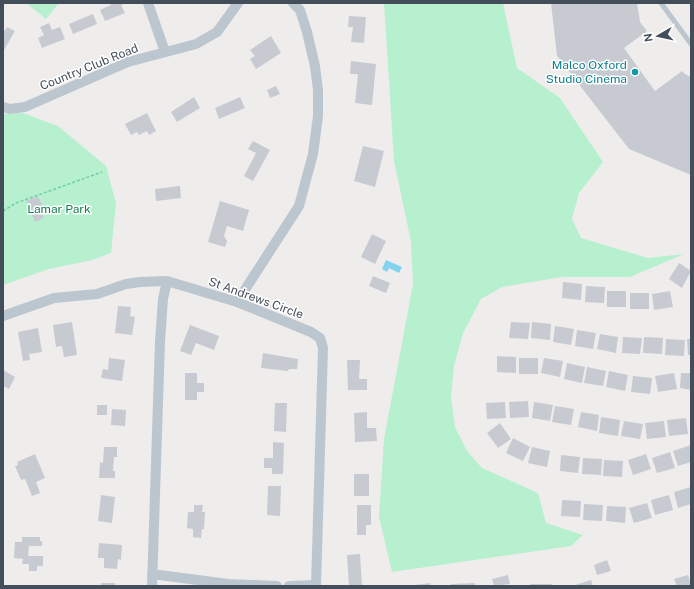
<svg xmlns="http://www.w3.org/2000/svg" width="694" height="589" font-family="'Public Sans',sans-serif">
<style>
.green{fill:#b7f0cf}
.water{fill:#82d3ef}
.building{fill:#c8cad2}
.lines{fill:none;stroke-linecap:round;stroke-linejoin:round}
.path{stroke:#6ecfa4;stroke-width:1.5;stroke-dasharray:3 2;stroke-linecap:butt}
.lane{stroke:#bcc6cf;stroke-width:5}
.street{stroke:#bcc6cf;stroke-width:10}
.culture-dot{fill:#0f9aa8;stroke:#fff;stroke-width:1.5}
.labels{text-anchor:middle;stroke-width:3;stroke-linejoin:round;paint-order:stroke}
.culture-label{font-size:12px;fill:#0d838f;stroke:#fff;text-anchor:end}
.street-label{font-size:12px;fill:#444e5a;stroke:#fff}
.park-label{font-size:12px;fill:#127d4d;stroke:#fff}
</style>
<rect width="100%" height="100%" fill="#efecec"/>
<!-- green -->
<path class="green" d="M26,3H59L46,19Z
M384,3H503L517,68L560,98L603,162L579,193L572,219L581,238L648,258L684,254L630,277H562L502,287L481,299L463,333L454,366L451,397L455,427L467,451L482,468L538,493L546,523L583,535L571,546L392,572L379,517L384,439L413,284L411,242L394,161Z
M23,113L58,126L106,166L116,203L111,253L92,260L49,269L3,285V114Z"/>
<!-- water -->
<path class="water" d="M386,260L402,267L399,273L389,268L387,272L382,269Z"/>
<!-- building -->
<path class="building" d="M110,3H127L121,5L125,13L105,21L100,10L111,5Z
M551,3H637L640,22L647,31L624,48L655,91L682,71L685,74L691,77V175L629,149L557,56Z
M93,14L97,24L73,34L69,24Z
M349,16L366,17L364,43L351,42L353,27H348Z
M49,23L52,30L60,27L65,39L42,48L38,38L44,35L40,27Z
M7,27L15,31L4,50L3,33Z
M271,36L281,53L256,69L250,59L255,56L250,50Z
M351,61L376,64L372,105L355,103L358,74H350Z
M276,86L280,94L270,98L267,90Z
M194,97L200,108L177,122L171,112Z
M240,97L245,108L219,119L215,108Z
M147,113L156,131L149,135L147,131L139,135L137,132L131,135L125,124Z
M253,141L270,150L253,181L244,176L256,153L248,149Z
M363,146L384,151L375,187L354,181Z
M180,186L181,198L156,201L155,189Z
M38,196L44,209L41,210L44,218L35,222L26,201Z
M220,201L249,210L243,231L227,226L224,236L227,241L225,247L208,242Z
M372,234L386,241L375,264L361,257Z
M679,263L691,271L682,288L669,279Z
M373,276L390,283L386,293L369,286Z
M563,282L582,284L581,300L562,298Z
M586,286L605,287L604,303L585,302Z
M607,291H626V307H607Z
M670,291L673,307L654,310L652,294Z
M630,293H649V309H630Z
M118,306L131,307L130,316L135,317L132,335L115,333Z
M72,322L77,355L64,357L62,346L56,347L53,325Z
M511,322L530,323L528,339L509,338Z
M532,322L551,324L550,340L531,338Z
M190,325L219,336L214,350L196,343L191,355L180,351Z
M555,326L574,329L571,345L553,342Z
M38,328L42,352L29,354L30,360L23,361L18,332Z
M577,330L596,333L593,349L575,346Z
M600,334L618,337L616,353L597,349Z
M623,337L642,338L640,354L622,353Z
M644,337L663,338L662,354L643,353Z
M666,339L685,340L684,356L665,355Z
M687,339H691V355H688Z
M263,353L298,359L297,369H289L288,371L261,368Z
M497,356L516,357V373L497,372Z
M109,358L125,360L122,381L101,378L103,369L108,370Z
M519,358H538V374H519Z
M544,358L563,361L560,377L541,373Z
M347,360H360L359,379H367V390H348Z
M567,363L585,367L582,383L564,379Z
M587,367L606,371L603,386L584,383Z
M3,370L15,377L9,389L3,386Z
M609,371L628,375L625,391L606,387Z
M185,373H197V383H204V392H197V400H185Z
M674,373L677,389L658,392L655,376Z
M681,373H691V390L680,388Z
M633,376L652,378L650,394L631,392Z
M528,401L529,417L510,418L509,402Z
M505,402L506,418L487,419L486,403Z
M534,402L553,405L550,421L532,418Z
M275,403H287L286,432L274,431Z
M97,405H107V415H97Z
M555,406L574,409L571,425L552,422Z
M112,409L126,410L125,426L111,425Z
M367,412V428H376L377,441L355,442L354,413Z
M581,412L599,415L597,431L578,427Z
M601,417L620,420L618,436L599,433Z
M686,418L688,434L669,436L667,420Z
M624,421L643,424L640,439L621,436Z
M664,421L666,437L647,439L645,423Z
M500,423L511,439L498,448L487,433Z
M513,438L530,447L523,461L506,453Z
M273,442L284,443L283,474H272V468H264V458H273Z
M691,445V462L678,466L673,451Z
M104,447H117V457H114L113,471H115V478H99L100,462L103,463Z
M532,447L550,451L547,467L528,463Z
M670,452L675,468L657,473L652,458Z
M35,454L45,478L36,482L40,493L32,496L25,479L21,480L15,466L18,465L17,462Z
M646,454L651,469L633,475L628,460Z
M561,455L580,457L578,473L560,471Z
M583,458L602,459L601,475L582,474Z
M604,460L623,461L622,477L603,476Z
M354,474H369V496H354Z
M268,486H281L280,516L267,515Z
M691,487V504L678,508L674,492Z
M101,495L115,497L112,523L98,521Z
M669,495L673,510L655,515L651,500Z
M562,500L581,501L580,517L561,516Z
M647,503L652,518L634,523L629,508Z
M584,504L603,505L602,521L583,520Z
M194,505H203L202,512H205L204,529H202L201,538L193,537V529L187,528L188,512H194Z
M357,505H371V525H366V535H357Z
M607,506L626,507L625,523L606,521Z
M22,537H40V541H42V546H29L28,556H43V566H37V571H29V564H22L23,559L14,558L15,542H22Z
M99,543L122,545L121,560L118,559L117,569L104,568V558H98Z
M360,554L362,585L349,586L347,555Z
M607,560L611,571L597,575L594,565Z
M508,575L510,584L494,586L492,579Z
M688,575L691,585L677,586L674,579Z
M591,580L593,586H572Z
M101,583H115V586H101Z
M430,583L431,586H414V585Z
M475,583V586H451V584Z
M530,584H552V586H530Z"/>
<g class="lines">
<!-- path -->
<path class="path" d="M3,211L16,203L102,172"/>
<!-- lane -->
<path class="lane" d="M661,3L691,44"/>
<!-- street -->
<path class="street" d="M148,3L165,52
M3,107L10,109L25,107L128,62L196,44L217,32L238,3
M237,302L299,206L313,154L318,116V90L315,66L307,32L300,10L293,3
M3,316L54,298L97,294L126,284L140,282L167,281
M152,574L228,584L277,586
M152,586L160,341L163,299L167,281L237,302L311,332L320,338L323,348L316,586
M289,586L316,585"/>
</g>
<!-- markers -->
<circle class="culture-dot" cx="635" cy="72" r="4"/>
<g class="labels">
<!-- culture labels -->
<g class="culture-label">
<text x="627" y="69">Malco Oxford<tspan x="627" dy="14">Studio Cinema</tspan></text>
</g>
<!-- street labels -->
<g class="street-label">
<text transform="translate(89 67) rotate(-22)" y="4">Country Club Road</text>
<text transform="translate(256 298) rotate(20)" y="4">St Andrews Circle</text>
</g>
<!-- park labels -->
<g class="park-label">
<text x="59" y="213">Lamar Park</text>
</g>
</g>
<!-- border -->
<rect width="694" height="589" fill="none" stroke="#444e5a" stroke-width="8"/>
<!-- north arrow -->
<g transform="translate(658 36) rotate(261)" stroke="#ffffff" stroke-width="3" paint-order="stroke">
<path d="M0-3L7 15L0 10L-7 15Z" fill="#444e5a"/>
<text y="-6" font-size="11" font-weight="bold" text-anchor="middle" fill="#444e5a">N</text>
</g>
</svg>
